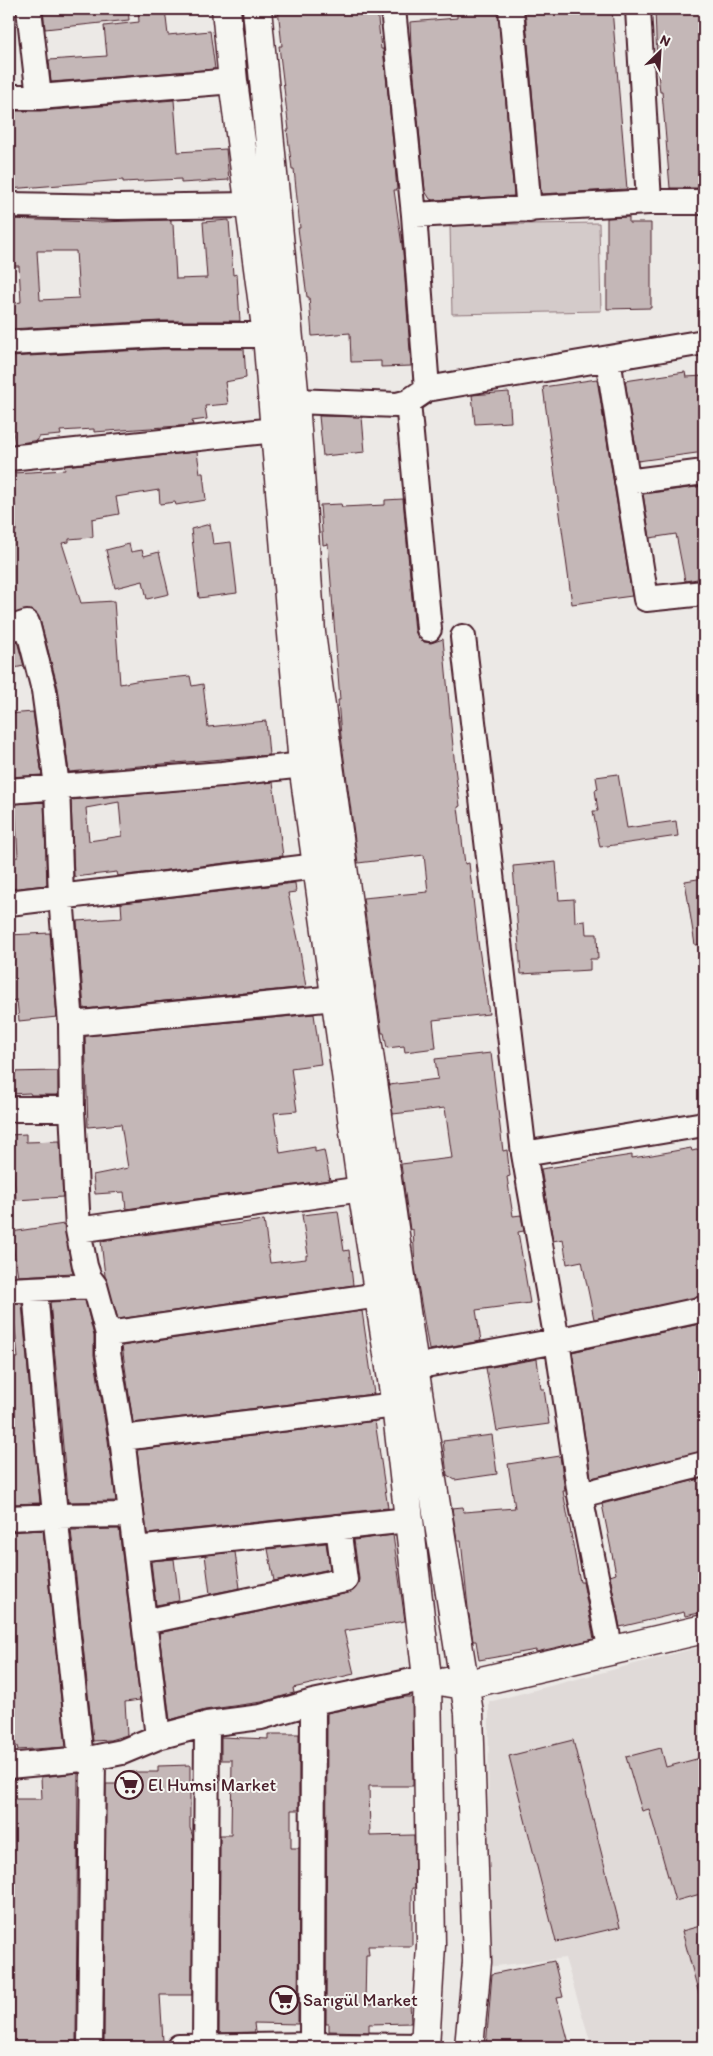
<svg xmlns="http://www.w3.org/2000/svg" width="713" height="2056" font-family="Itim,sans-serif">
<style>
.built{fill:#e0dad8}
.green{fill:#d4cbca;stroke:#8f757a}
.building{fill:#c4b7b7;stroke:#4a1f2b;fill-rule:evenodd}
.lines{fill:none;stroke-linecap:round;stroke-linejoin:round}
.street-casing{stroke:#4a1f2b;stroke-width:28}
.secondary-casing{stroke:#4a1f2b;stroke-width:31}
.street{stroke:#f6f6f2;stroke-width:24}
.secondary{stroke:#f6f6f2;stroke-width:28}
.labels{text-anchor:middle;stroke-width:4;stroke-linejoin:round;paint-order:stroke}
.poi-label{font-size:18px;fill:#4a1f2b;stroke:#f6f6f2;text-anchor:start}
</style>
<rect width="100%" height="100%" fill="#ece9e6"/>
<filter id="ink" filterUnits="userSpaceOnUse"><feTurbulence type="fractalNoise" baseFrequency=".02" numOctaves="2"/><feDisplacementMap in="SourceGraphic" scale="10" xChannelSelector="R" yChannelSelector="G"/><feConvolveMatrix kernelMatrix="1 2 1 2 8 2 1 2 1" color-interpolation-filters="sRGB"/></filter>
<g filter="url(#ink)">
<!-- built -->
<path class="built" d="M704,1646V2047H592L565,1958L487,1967L489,1702Z"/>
<!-- green -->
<path class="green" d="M599,223L601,311L452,314L450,225Z"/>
<!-- building -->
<path class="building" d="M43,9H128L129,20L45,29Z
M138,9H165L168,35L210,31L215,69L51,82L49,60L107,56L104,26L139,22Z
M278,9H377L381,49H383L392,130L397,190H394L403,252L411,366L381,367V361L351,362L350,333L312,336L309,297H307L298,228H300L294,169H292L287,130H289L279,46H282Z
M490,9H498L514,196L433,200L430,199L425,191L411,46L410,22L457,18V13Z
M525,9H612L627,189L541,194Z
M655,9H704V188H670L662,92H660L657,65Z
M174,100L178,152L226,149L229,180L181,183V179L123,182V180L9,189V111H40Z
M629,217V223H651V308L607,309V218Z
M9,219L97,222L171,220V224H173L176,279L207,278L203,222L229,220L233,275L237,274L240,321H161L9,329V304L21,302L19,266H9ZM37,251H76L79,298L40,300Z
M162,349H244L246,378L225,382L228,404L205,406L207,419L192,421L193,425L94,432V429L60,431L61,435L38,437V440L15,444L9,408V357Z
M685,372L686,377L704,376V452L638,461L625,381Z
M597,379L632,596L572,604L543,387Z
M509,392L511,422L475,424L472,395Z
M319,416L362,417L365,452L323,456Z
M197,452L200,473H203L206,500L176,505L175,502L160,504L159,490L116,497L119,514L92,519L93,537L69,539V542L62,543L81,603L114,601L120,684L141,680V681L190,676L192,686L203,684L208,727L266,721L269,755L69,772L58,688L40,620L36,613L30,610L9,615V532L16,531L13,473L65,470L64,466Z
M704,486V578L685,581L676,534L650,538L643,494Z
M403,499L415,631L418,637L424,642L431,643L443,639L455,768L460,806L458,807L465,864L469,863L478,942L489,1014L433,1020L436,1048L405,1052L404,1046L387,1048L384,1033H382L363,898L428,892L424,855L358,863L341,736L338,700H340L328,544L323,545L320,505L341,504L342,507L385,505V500Z
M210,524L213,544L231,542L237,593L199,598L191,529Z
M129,544L131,552L142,550L144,556L159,552L169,594L147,599L143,581L115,588L106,550Z
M17,641L24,666L9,669V642Z
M33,712L42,775L9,777V714Z
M618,774L627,828L676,821L678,836L600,847L593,811H598L595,790L598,789L596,777Z
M273,782L283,856L118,876L117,872L74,877L71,800ZM119,802L122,836L89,841L86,808Z
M44,802L47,885L9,889V858L18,857L15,804Z
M556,862L559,900L574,899L575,922L585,921L586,934H597L598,959H590V970L521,974L513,866Z
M704,878V944L695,945L685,881Z
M295,883L296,892L288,893L298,939L306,987L84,1009L77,921L122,918L121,903Z
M50,933L57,1017L19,1021L17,1000L9,1001V935Z
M314,1014L321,1064L291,1068L297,1111L274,1113L280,1153L315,1147V1152L324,1150L330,1180L126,1209L124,1192L95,1194L93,1175L128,1168L121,1124L88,1127L85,1036Z
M491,1053L503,1151L507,1150L510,1176L507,1177L513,1216L521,1215L524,1231L518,1232L530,1303L476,1310L481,1341L429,1350L415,1267L413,1229L410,1230L401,1164L452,1158L445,1108L393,1114L389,1085L438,1079L435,1059Z
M58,1071V1095H31L30,1093L9,1094V1072Z
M26,1134V1142L60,1141L63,1197L16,1200L13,1165L9,1166V1135Z
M691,1148L692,1151L704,1148V1296L594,1319L582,1261L567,1264L563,1239L553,1241L541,1169L632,1155V1158L652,1155Z
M338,1211L344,1251L349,1250L353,1285L118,1319L105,1276L101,1241L219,1224L220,1226L264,1220L270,1263L306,1259V1255H308L302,1215Z
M64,1224L73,1273L18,1276L11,1232Z
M85,1300L94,1336V1355L108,1440L116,1501L68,1502L50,1302Z
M17,1303L22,1304L40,1503L9,1504V1358H18L14,1319H9V1304Z
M362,1311L374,1394L133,1423L122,1346Z
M704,1323V1451L591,1478L572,1352Z
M537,1359L541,1389H544L549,1424L497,1431L486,1368Z
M375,1421L388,1508L147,1534L137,1450Z
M492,1435L497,1474L455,1480L447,1475L443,1441Z
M560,1456L565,1491H563L580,1582H583L594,1639L536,1652V1650L479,1660L476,1641H473L468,1608L461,1540H457L452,1508L463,1507L464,1512L515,1508L508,1464Z
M704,1478V1612L685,1616L684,1612L620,1627L610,1576L616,1574L602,1504Z
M119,1529L140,1700L125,1702L127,1735L110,1740L93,1741L71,1530Z
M43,1530L66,1747L18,1750L17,1746H9V1690H11L9,1658V1532Z
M393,1535L405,1621L344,1631L354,1674L293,1688L294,1693L262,1702L205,1710L170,1720L159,1633L348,1593L354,1590L358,1585L359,1579L354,1540Z
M326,1543L330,1569L274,1581L268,1549Z
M235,1552L240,1588L210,1594L205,1555Z
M174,1559L179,1601L156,1605L151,1561Z
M405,1697H412L413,1786H369L370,1836L414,1835L415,1888H412V1946H368L369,1955H366L365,2004L410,2003L411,2023L369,2024V2032L329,2031V2024H326L327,1713Z
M268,1734H299V1810H291V1848H299L298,2024L254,2023L255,2032L219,2033L220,1835H231L232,1760H221V1737L268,1739Z
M573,1740L620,1927L556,1942L509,1756Z
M661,1748L666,1767L704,1757V1893L675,1901L649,1809L642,1811L626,1757Z
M190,1765V1828L193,1837L192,1995H160L163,2041L104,2043L106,1784H127V1772H158V1766Z
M78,1773L76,2041L9,2044V1799H42L41,1777Z
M704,1925V1993L699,1994L682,1931Z
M554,1961L563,1997L557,1998L570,2047H486L492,1974Z"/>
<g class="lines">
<defs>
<path id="street" d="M29,9L39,97
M393,9L414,215L427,389
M511,9L529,210
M638,9L649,202
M9,97H39L233,81
M9,205L119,207L250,205
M414,215L649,202H704
M9,343L162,335H267
M608,359L646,599L704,593
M295,401L397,405L408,402L427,389L704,342
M408,402L429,629
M9,458L275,430
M627,482L704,472
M9,629L27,623L44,690L57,786L61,896L71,1024L335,998
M463,637L524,1154L557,1341L580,1495L611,1652
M9,791L222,774L303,765
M9,903L317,866
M71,1024L72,1109
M9,1109H72L78,1230L85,1266L89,1278L95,1286L108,1334V1353L122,1438L158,1737
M524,1154L704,1124
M78,1230L362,1189
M9,1290L95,1286
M35,1290L49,1456L81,1760
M108,1334L379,1295
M414,1367L557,1341L704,1309
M122,1438L396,1405
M580,1495L704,1464
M9,1518L55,1516L130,1515
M136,1549L408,1520
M144,1622L345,1580L338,1527
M9,1766L93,1758L122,1752L158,1737L207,1724L261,1717L313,1702L427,1678
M90,2047L93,1758
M179,2047L312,2045L426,2046
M205,2047L207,1724
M312,2047L313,1702"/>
<path id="secondary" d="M226,9L233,81L267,335L303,765L362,1189L396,1405L427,1678L431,1945L425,2047
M257,9L295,401L311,633L357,970L414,1367L469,1713L477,1962L469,2047
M446,1682L464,1685L704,1629"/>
</defs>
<!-- street casing -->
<use href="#street" class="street-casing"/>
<!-- secondary casing -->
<use href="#secondary" class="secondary-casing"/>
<!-- street -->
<use href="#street" class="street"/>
<!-- secondary -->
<use href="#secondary" class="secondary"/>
</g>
</g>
<!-- icons -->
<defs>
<symbol id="supermarket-ring" viewBox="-11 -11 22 22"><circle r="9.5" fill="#f6f6f2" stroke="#4a1f2b" stroke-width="1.5"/><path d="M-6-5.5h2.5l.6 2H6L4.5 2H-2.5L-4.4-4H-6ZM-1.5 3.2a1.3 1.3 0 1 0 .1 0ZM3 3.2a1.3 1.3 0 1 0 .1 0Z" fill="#4a1f2b"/></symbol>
</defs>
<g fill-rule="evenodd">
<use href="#supermarket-ring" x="113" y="1769" width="32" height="32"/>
<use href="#supermarket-ring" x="268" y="1984" width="32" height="32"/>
</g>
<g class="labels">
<!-- poi labels -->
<g class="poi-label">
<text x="148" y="1791">El Humsi Market</text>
<text x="303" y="2006">Sarıgül Market</text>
</g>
</g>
<!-- margin -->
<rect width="713" height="2056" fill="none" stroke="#f6f6f2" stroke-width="30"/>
<rect x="15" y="15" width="683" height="2026" fill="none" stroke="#4a1f2b" stroke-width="2" filter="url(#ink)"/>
<!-- north arrow -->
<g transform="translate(660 52) rotate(25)" stroke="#f6f6f2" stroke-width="4" paint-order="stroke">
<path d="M0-4L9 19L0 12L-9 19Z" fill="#4a1f2b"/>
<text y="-8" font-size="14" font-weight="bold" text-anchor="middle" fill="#4a1f2b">N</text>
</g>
</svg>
